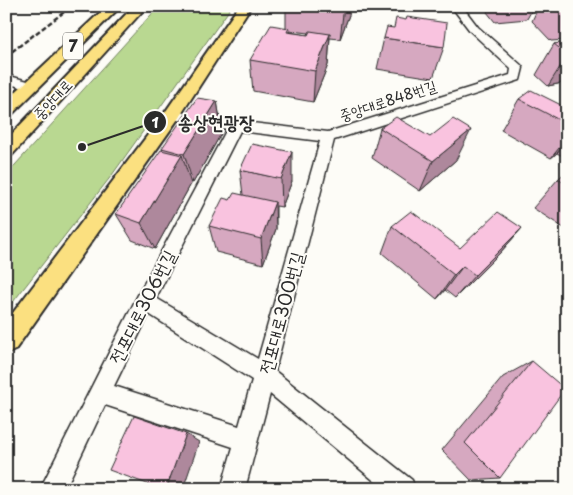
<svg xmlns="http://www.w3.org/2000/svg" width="573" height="495" font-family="'Playpen Sans','Poor Story',sans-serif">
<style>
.green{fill:#b9d891;stroke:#72825e}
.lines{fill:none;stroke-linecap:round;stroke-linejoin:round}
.minor-casing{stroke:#2b2b2b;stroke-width:3}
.major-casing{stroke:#2b2b2b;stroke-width:4}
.minor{fill:#fdfcf7;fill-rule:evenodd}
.major{fill:#fbe080;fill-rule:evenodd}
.rail{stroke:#2b2b2b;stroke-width:2.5;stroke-dasharray:5 2.5;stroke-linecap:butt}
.wall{fill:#d6a8c0;stroke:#2b2b2b;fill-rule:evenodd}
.shaded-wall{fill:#ae889c;stroke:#2b2b2b}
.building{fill:#f9c3df;stroke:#2b2b2b}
.labels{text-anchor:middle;stroke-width:4;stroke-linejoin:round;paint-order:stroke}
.far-street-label{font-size:15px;fill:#2b2b2b;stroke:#fdfcf7}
.shield{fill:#fdfcf7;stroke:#6a6a68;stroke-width:1}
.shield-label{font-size:16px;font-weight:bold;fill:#2b2b2b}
.street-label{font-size:18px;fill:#2b2b2b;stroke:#fdfcf7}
.leader{fill:none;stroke:#2b2b2b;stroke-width:2}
.callout-dot{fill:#2b2b2b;stroke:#fdfcf7;stroke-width:2}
.mark-label{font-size:15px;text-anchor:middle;font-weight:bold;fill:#fff}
.callout-label{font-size:19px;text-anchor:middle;font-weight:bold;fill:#2b2b2b;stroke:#fdfcf7;stroke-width:4;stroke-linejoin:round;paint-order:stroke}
</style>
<rect width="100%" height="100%" fill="#fdfcf7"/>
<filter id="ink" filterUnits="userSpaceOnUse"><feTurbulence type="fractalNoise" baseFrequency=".02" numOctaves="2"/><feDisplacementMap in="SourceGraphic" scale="10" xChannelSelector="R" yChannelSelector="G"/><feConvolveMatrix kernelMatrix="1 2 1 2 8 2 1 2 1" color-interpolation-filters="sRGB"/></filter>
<g filter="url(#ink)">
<!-- green -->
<path class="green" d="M159,6H232L112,175L6,311V175Z"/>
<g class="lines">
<defs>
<path id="minor" d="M451,6H462L478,27L521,65L523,68L520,80L334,140L275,371L412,480L415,489H384L270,394L245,489H221L233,447L105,405L65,489H40L138,295L227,129L167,118L165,115L167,112L172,111L236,121L328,132L510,75L511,69L470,31ZM240,131L320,141L258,359L156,298ZM149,314L252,380L239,426L114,386Z
M6,75L35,83L37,86L31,90L6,83Z"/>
<path id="major" d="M107,6H121L12,114L6,115V101Z
M134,6H147L12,155L6,157V140Z
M239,6H251L178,119L15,350L6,354V322L166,111Z"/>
</defs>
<!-- minor casing -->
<use href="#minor" class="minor-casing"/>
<!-- major casing -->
<use href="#major" class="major-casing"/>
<!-- minor -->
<use href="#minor" class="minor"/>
<!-- major -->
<use href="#major" class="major"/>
<!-- rail -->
<path class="rail" d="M6,56L72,6"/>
</g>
<!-- wall -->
<path class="wall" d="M286,6H350L349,15L340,39L330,38L328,65L313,102L253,91L250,60L286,27ZM289,31L301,32L309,33L308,35L289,32Z
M490,6H534L527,19L495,22L487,12Z
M538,6H567V40L551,41L532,21L538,8Z
M384,38L444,47L433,78L377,69Z
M567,42V82L548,86L536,75L554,44Z
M519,99L567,108V157L566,158L557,153L551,158L501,130Z
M217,101L222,132L193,183L191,182V184L155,249L132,240L116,214L163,151L162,148Z
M380,128L456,160L420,191L372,158Z
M240,170L292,181L282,207L276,206V229L263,264L216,252L209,226L230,200L243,195Z
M567,171V230L533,208L558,179Z
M392,226L460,248L522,228L499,254L455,298L445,290L437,299L382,253Z
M532,361L500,478L471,480L442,450L503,377Z"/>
<!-- shaded-wall -->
<path class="shaded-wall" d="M344,6H350L349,15L340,39Z
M330,34L328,65L313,102L315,71Z
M567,56V82L548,86Z
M217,101L222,132L193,183L184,154Z
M471,130L456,160L420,191L433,161Z
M567,138V141L557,153L551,158Z
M292,152V181L282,207L281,179Z
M182,155L191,184L155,249L141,223Z
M275,202L276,229L263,264L261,239Z
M522,228L499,254L455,298L475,275Z
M463,266L445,290L437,299L454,275Z
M186,434L199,442L183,489H166Z"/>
<!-- building -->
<path class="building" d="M329,6H344L343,8Z
M407,17L447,23L444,47L384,38L387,27L394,28L396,18L406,20Z
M271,25L289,28L287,32L308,35L310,31L330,34L315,71L250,60Z
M567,42V54L554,44Z
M531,90L567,108V124L519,99Z
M197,98L217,101L184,154L162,148Z
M396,117L430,137L453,119L471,130L433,161L380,128Z
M252,144L292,152L281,179L240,170Z
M161,150L182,155L141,223L116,214Z
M567,171V185L558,179Z
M234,193L275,202L261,239L209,226L223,198L230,200Z
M411,211L460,248L498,212L522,228L475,275L463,266L454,275L392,226Z
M532,361L565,389L500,478L465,443Z
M134,416L186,434L166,489H161L109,470Z"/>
</g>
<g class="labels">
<!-- far-street labels -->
<g class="far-street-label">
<text transform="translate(53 100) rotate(-47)" y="5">중앙대로</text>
<text transform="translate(388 101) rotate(-18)" y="5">중앙대로848번길</text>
</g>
<!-- shield labels -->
<rect class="shield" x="63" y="32.5" width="20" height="27" rx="4"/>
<g class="shield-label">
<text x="73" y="52">7</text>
</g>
<!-- street labels -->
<g class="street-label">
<text transform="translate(143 307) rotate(-63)" y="6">전포대로306번길</text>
<text transform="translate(282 313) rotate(-75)" y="6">전포대로300번길</text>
</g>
</g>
<!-- callouts -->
<path class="leader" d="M82 147L155 122"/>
<g class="callout-dot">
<circle cx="82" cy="147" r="5"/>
<circle cx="155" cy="122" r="12"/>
</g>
<g class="mark-label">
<text x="155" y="128">1</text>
</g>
<g class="callout-label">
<text x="216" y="129">송상현광장</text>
</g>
<!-- margin -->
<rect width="573" height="495" fill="none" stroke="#fdfcf7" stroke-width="25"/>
<rect x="12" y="12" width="548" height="470" fill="none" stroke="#2b2b2b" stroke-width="2" filter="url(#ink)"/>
</svg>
